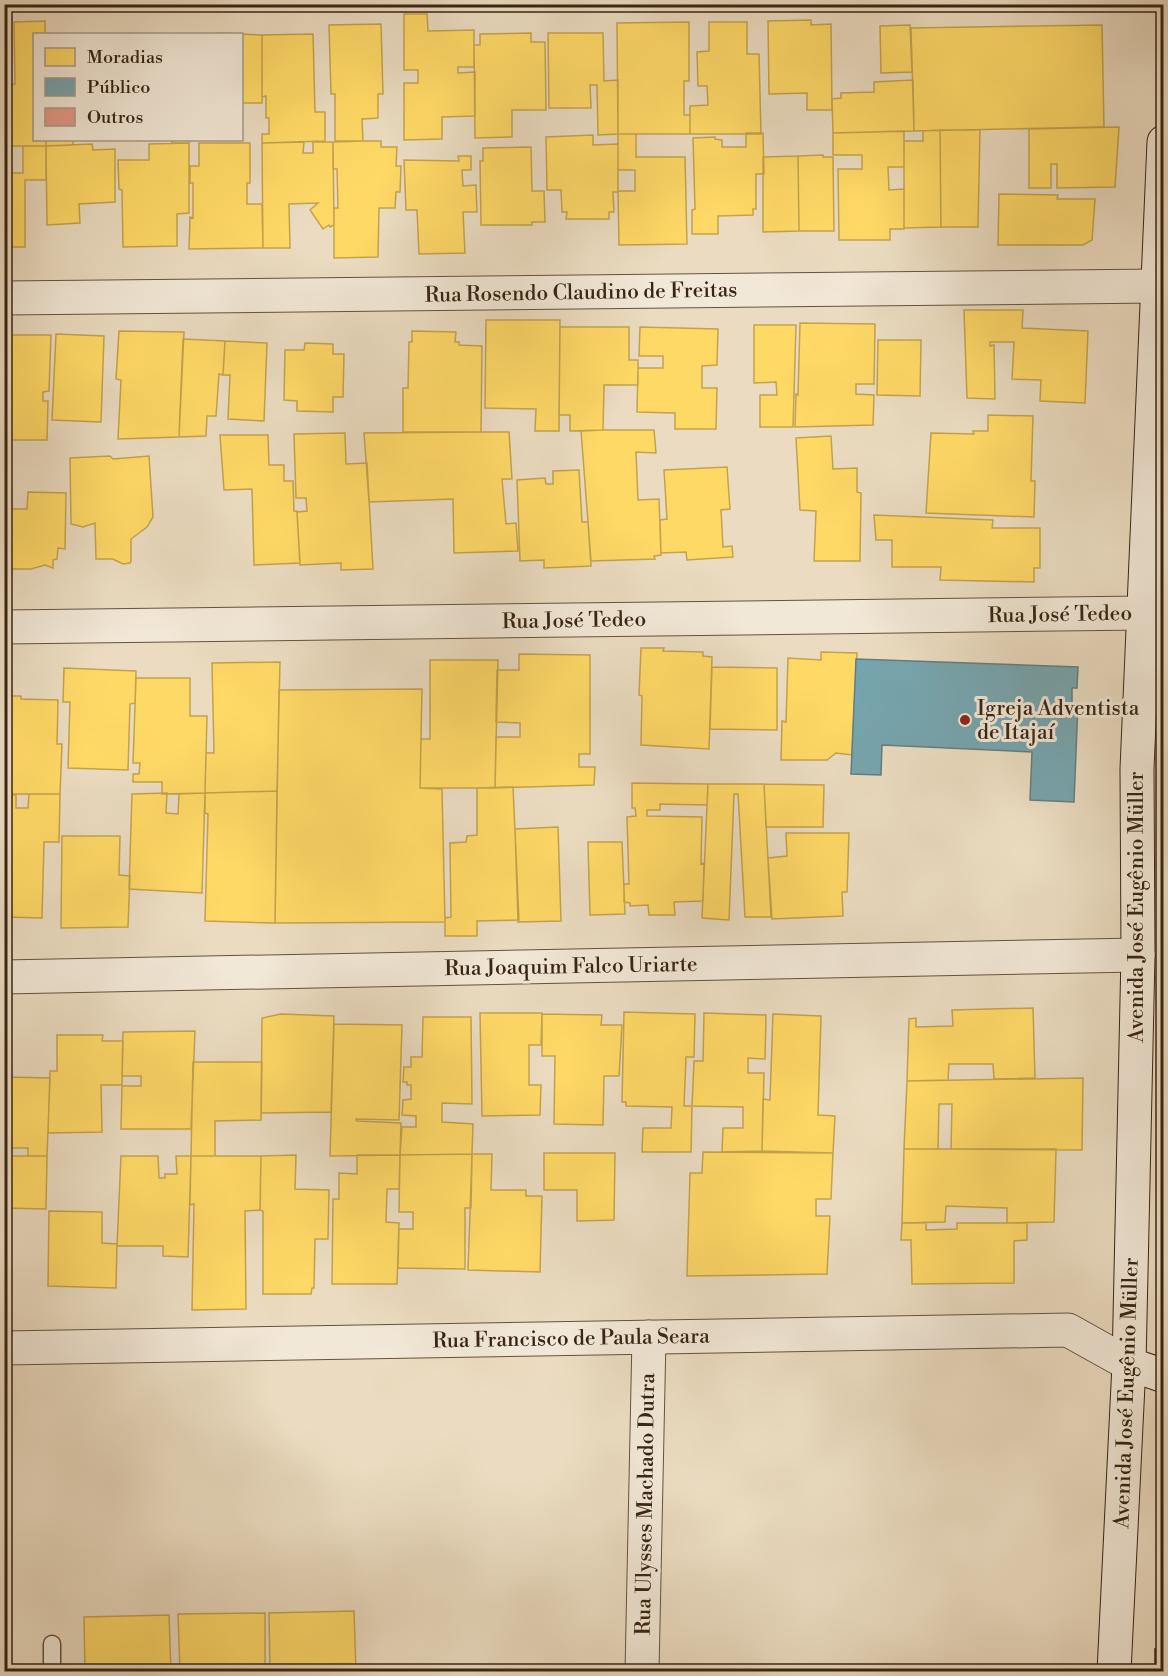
<svg xmlns="http://www.w3.org/2000/svg" width="1168" height="1676" font-family="'Libre Bodoni',serif">
<style>
.homes{fill:#ffd966;stroke:#c3a34d;stroke-width:1.5}
.public{fill:#76a5af;stroke:#637e80;stroke-width:1.5}
.building{fill:#e49989;stroke:#372414;stroke-width:1.5}
.lines{fill:none;stroke-linecap:round;stroke-linejoin:round}
.service-casing{stroke:#64523f;stroke-width:19}
.minor-casing{stroke:#64523f;stroke-width:35}
.tertiary-casing{stroke:#64523f;stroke-width:35}
.secondary-casing{stroke:#372414;stroke-width:35}
.service{stroke:#f2e8d7;stroke-width:16}
.minor{stroke:#f2e8d7;stroke-width:33}
.tertiary{stroke:#f2e8d7;stroke-width:33}
.secondary{stroke:#f2e8d7;stroke-width:33}
.poi-dot{fill:#8f2418;stroke:#f2e8d7;stroke-width:2}
.labels{text-anchor:middle;stroke-width:6;stroke-linejoin:round;paint-order:stroke}
.street-label{font-size:21px;fill:#372414;stroke:#f2e8d7}
.poi-label{font-size:21px;fill:#372414;stroke:#f2e8d7;text-anchor:start}
</style>
<rect width="100%" height="100%" fill="#ebdcc1"/>
<filter id="stains"><feTurbulence type="fractalNoise" baseFrequency=".00333" numOctaves="4"/><feColorMatrix values="0 0 0 0 .2 0 0 0 0 .09 0 0 0 0 .02 0 0 0 .5 -.17"/></filter>
<radialGradient id="worn" r=".72"><stop offset=".6" stop-color="#630" stop-opacity="0"/><stop offset="1" stop-color="#630" stop-opacity=".3"/></radialGradient>
<!-- homes -->
<path class="homes" d="M404,14H427L428,31L474,30V67H458V73L475,72V116L442,117V139L404,140V83H418V70H404Z
M811,20V25L831,24L832,110H807V93L769,94L768,21Z
M45,21V34H34V140H46V146H4V85L15,84L14,22Z
M689,22V81H684V115H690V134H618L617,23Z
M709,22H747V54H759L761,134H690V106L708,105L707,86H698L697,52L709,51Z
M381,24L383,94H378V118L362,119L363,141H335V94H331L329,25Z
M910,25L912,72L881,73L880,26Z
M1102,25L1104,127L914,131L911,28Z
M217,33L262,35V103H242V34Z
M531,33V42H545L546,110H512V137L475,138L474,45H480V34Z
M548,33H603L604,81L618,80V134L598,135L597,85H590L591,108H549Z
M313,34L315,112H325V141L262,143V134H269V118H266V96L262,97V35Z
M913,80L914,131L833,133L832,99L841,98V93L874,92V82Z
M1119,127L1115,187L1057,188V164H1051V188H1029V129Z
M940,130H980L978,227H941Z
M940,130L941,227L904,228V141H923V131Z
M904,131V167H888L889,190L904,189V229H890V240H839L838,169H862V155H833V133Z
M746,133H763L764,174H756V209H753V215L718,216V234H692V210L695,209L693,138L715,137V139L722,140V147H746Z
M618,134H636V157H685L687,244L619,245L618,191H635V170H618Z
M593,135V145L618,144V192H613L614,212H609V219H566L567,212H562L561,190H547L546,137Z
M46,140H73V145L46,146Z
M172,140H189V143H172Z
M363,141H381V147H397L396,166H401L400,192H396L395,208H379L378,257L334,258V208H338L337,169H333V142Z
M304,142L303,153H313V142H333L334,225L330,227L329,225L323,229L310,210L318,203L289,204L290,248H263L262,143Z
M189,143V213L177,214V246L123,247L122,190L119,189L118,160H149V144Z
M199,143H250V183H247V204H262L263,248L189,249L190,217L193,218V183H190V166H199Z
M92,144L93,150L115,149V202L79,204L80,223L47,225L46,146Z
M4,146L7,173H23V146H46V180H25V247H4Z
M531,147L532,191H544L545,222H532V225H481L480,161H483V148Z
M823,155V157H833L834,231H799L798,156Z
M458,156H471V170H462L463,186L476,185L477,212H463L465,253L419,254L417,210H406L404,160L459,161Z
M798,156L799,231L763,232V157Z
M999,194L1058,195L1057,199H1095L1092,240L1083,245H998Z
M964,310H1023L1022,328L1088,331L1085,403L1040,401L1041,380L1012,379L1014,342H990V346L994,345L995,399L967,398Z
M486,320H560L559,431H535L536,409L485,408Z
M800,323L875,324L874,384H856V394L874,395L873,425L795,427L796,394L798,395Z
M754,325H796L793,427H760V395H777L776,382L754,383Z
M560,327H629V360H638V385H604L603,430L570,431V415H559Z
M640,327L718,329L717,365L702,366V388H717L716,429H675V413L637,412L638,368H663V356H639Z
M119,331L184,332L179,437L118,439L121,380L116,379Z
M412,331L456,332L455,342H459V345L482,346L481,432H403V388H408L409,342H412Z
M56,334L104,336L101,422L52,420Z
M4,335H51L49,391L43,392V401H48L47,440H4Z
M183,339L225,341L223,375L219,374L216,416H207L206,436L179,437Z
M878,340H921L920,396L877,395Z
M225,341L267,343L264,421L228,419L230,375H223Z
M305,343L333,344V354H344L343,397H333V412L297,411V401L284,400L285,350H304Z
M988,415L1033,416L1031,481H1035L1034,517L926,513L931,433L974,434L973,431H988Z
M603,430H654L656,453L636,452L638,500L659,499L661,555L654,556L655,559L591,561L581,431Z
M481,432H509L512,479H502L506,524L516,523L518,551L454,553L453,499L369,502L364,433Z
M345,433L346,464L367,463L373,569L341,570V563L300,565L297,512L307,511L306,498H296L294,434Z
M220,435H268L269,465H284V481H293L294,511H297L300,563L254,565L252,489L224,490Z
M831,436L833,469L857,468V492L861,493L860,561H814L816,511L800,510L796,438Z
M110,456L113,459L149,456L153,517L147,527L131,539V561L130,563L123,564L113,559H96L95,523L83,527L71,524L70,458Z
M727,467L730,509L721,510L723,547L732,546L733,557L687,560L686,552L661,553L660,520L667,519L664,470Z
M579,470L582,522H588L591,566L544,568V560L520,561L517,480L545,478L546,484H553V471Z
M28,492L66,493L65,549L58,548L57,559L53,560V568L45,565L31,569H13L4,567V509H27Z
M874,515L993,520L992,528H1040V568H1034V582L940,580L941,567H892V540H876Z
M641,648H664L663,651L703,652V656L712,657L709,749L641,745L642,696L639,695Z
M821,652L857,653L852,755L836,753L827,760H781L782,721L786,722L788,658L821,660Z
M519,654L590,655V754H579V767H595L594,785L495,788L496,737H520V723L496,722L497,670H519Z
M430,660H498L495,788H420L421,739H430Z
M280,662L277,791L205,793L206,753H214L212,663Z
M712,667L777,668V730L710,729Z
M64,668L136,671L135,703L130,704L128,770L68,768L70,702H63Z
M136,678H190V716H207L205,793L162,794V782H133V774H139L140,763H133Z
M422,689L420,788L442,789L445,922L275,923L279,690Z
M4,696H21V699L58,700L57,744H62L60,794H4Z
M632,783L708,784L707,805L660,804V810H647V816L702,817L701,864L704,863L703,901L674,902L675,915H649L648,905L630,906V903L624,902V884H629L627,817L636,816L635,808H632Z
M708,784H764L771,917H745L738,794H734L729,920L702,918Z
M764,784L824,785L823,827H766Z
M513,787L519,920L477,921V936H445V918L451,917L450,843L466,842L467,836L477,835V788Z
M277,791L275,923L205,921L208,814L205,813V793Z
M167,793L166,813L178,814L179,794L205,793L202,893L129,889L132,794Z
M4,794L16,795V808H28L29,794H60L59,842H44L42,918L4,917Z
M558,827L561,921L518,922L515,829Z
M786,833H849L847,892H842L843,916L772,919L768,858L787,856Z
M62,836H120L119,875L130,876L128,927L61,928Z
M588,842H622L625,914L590,915Z
M1033,1008L1035,1078L994,1079L993,1064H949L948,1080L907,1081L909,1019L916,1018V1027L953,1026L952,1010Z
M624,1012L695,1014L694,1057H686L684,1106H692L691,1152H642L643,1128H671L672,1107L626,1106V1102H622Z
M480,1013H542L541,1045H529V1085H541L540,1115L482,1116Z
M704,1013L766,1015L765,1059L748,1058V1073H764L762,1151L722,1152L723,1128H743V1107L692,1106L694,1061H703Z
M281,1014L334,1016L331,1112L261,1113L262,1018Z
M542,1014L602,1015L601,1025H622L619,1076H604L603,1125L554,1124L555,1056H542Z
M773,1014L821,1016L818,1115L835,1116L833,1153L762,1151L763,1099L770,1100Z
M423,1017H471L472,1104L442,1103V1122L473,1124L472,1154L400,1155L402,1127H416V1116L402,1115L403,1100L411,1099V1085H407V1082H403L404,1067H411V1057H422Z
M334,1024L402,1025L399,1120L356,1119L357,1121L401,1123L400,1155L330,1156Z
M195,1031L191,1129H121L122,1086H141V1076H122L123,1032Z
M57,1035H103L102,1041H123L122,1085H101L102,1132L48,1133L50,1071H57Z
M193,1062H262L261,1120L215,1121V1156H191Z
M4,1077L50,1078L47,1156H28V1148H7L6,1156H4Z
M1083,1078L1082,1150L951,1149L952,1104H939L938,1149H904L907,1081Z
M904,1149H1056L1054,1222L1007,1223V1208L946,1206L945,1222L902,1223Z
M703,1152L833,1153L831,1199H816V1216H830L827,1274L687,1276L690,1173H702Z
M544,1153H615L614,1220L577,1221V1190H544Z
M472,1154H492L491,1190H526V1196H542L540,1272L468,1270Z
M472,1154L471,1208H465V1269L398,1268L399,1229H413V1212H399L400,1155Z
M296,1155L295,1189L329,1190L328,1239H315L314,1288H312L311,1294H263V1211L260,1210L261,1156Z
M357,1155H400L399,1189H387L386,1222L399,1223L397,1284H332L333,1199H339V1173L357,1174Z
M4,1156H47L46,1209L4,1208Z
M121,1156H158L159,1178H165V1174H177L176,1156H191L188,1257L163,1256V1246H117Z
M191,1156H261L260,1210L245,1211L246,1309L192,1310L194,1204L190,1205Z
M49,1211L102,1212V1243L117,1244L116,1288L48,1286Z
M902,1223H926V1230L957,1229V1223H1027V1240L1014,1241V1283L912,1284L911,1240H901Z
M354,1611L356,1672H270L269,1613Z
M265,1613V1672H180L178,1614Z
M169,1615L171,1672H85L84,1617Z"/>
<!-- public -->
<path class="public" d="M856,659L1078,667L1077,688H1072V703L1078,704L1074,802L1030,800L1032,752L882,745L881,775L851,774Z"/>
<!-- building -->
<path class="building" d="M1164,1553V1623L1159,1622Z
M1155,1649H1164V1666H1155Z"/>
<g class="lines">
<defs>
<path id="service" d="M52,1644V1672"/>
<path id="minor" d="M4,298L1158,286
M4,627L1143,613
M4,977L1138,955
M642,1672L649,1337"/>
<path id="tertiary" d="M4,1348L1068,1330L1129,1364"/>
<path id="secondary" d="M1129,1364L1164,1376
M1114,1672L1129,1364L1138,955L1137,769L1164,142"/>
</defs>
<!-- service casing -->
<use href="#service" class="service-casing"/>
<!-- minor casing -->
<use href="#minor" class="minor-casing"/>
<!-- tertiary casing -->
<use href="#tertiary" class="tertiary-casing"/>
<!-- secondary casing -->
<use href="#secondary" class="secondary-casing"/>
<!-- service -->
<use href="#service" class="service"/>
<!-- minor -->
<use href="#minor" class="minor"/>
<!-- tertiary -->
<use href="#tertiary" class="tertiary"/>
<!-- secondary -->
<use href="#secondary" class="secondary"/>
</g>
<!-- markers -->
<circle class="poi-dot" cx="965" cy="720" r="6"/>
<g class="labels">
<!-- street labels -->
<g class="street-label">
<text transform="translate(581 292) rotate(-1)" y="7">Rua Rosendo Claudino de Freitas</text>
<text transform="translate(1060 614) rotate(-1)" y="7">Rua José Tedeo</text>
<text transform="translate(574 620) rotate(-1)" y="7">Rua José Tedeo</text>
<text transform="translate(1136 907) rotate(-90)" y="7">Avenida José Eugênio Müller</text>
<text transform="translate(571 966) rotate(-1)" y="7">Rua Joaquim Falco Uriarte</text>
<text transform="translate(571 1338) rotate(-1)" y="7">Rua Francisco de Paula Seara</text>
<text transform="translate(1126 1393) rotate(-88)" y="7">Avenida José Eugênio Müller</text>
<text transform="translate(645 1504) rotate(-89)" y="7">Rua Ulysses Machado Dutra</text>
</g>
<!-- poi labels -->
<g class="poi-label">
<text x="977" y="715">Igreja Adventista<tspan x="977" dy="24">de Itajaí</tspan></text>
</g>
</g>
<!-- margin -->
<rect width="1168" height="1676" fill="none" stroke="#ebdcc1" stroke-width="24"/>
<rect x="6" y="6" width="1156" height="1664" fill="none" stroke="#372414" stroke-width="3"/>
<rect x="12" y="12" width="1144" height="1652" fill="none" stroke="#372414" stroke-width="1.5"/>
<!-- legend -->
<rect x="33" y="33" width="210" height="108" fill="#f2e8d7" stroke="#a79a89" stroke-width="1.5"/>
<rect x="45" y="48" width="30" height="18" fill="#ffd966" stroke="#a79a89" stroke-width="1.5"/>
<text x="87" y="63" font-size="18" fill="#372414">Moradias</text>
<rect x="45" y="78" width="30" height="18" fill="#76a5af" stroke="#a79a89" stroke-width="1.5"/>
<text x="87" y="93" font-size="18" fill="#372414">Público</text>
<rect x="45" y="108" width="30" height="18" fill="#e49989" stroke="#a79a89" stroke-width="1.5"/>
<text x="87" y="123" font-size="18" fill="#372414">Outros</text>
<rect width="100%" height="100%" filter="url(#stains)"/>
<rect width="100%" height="100%" fill="url(#worn)"/>
</svg>
